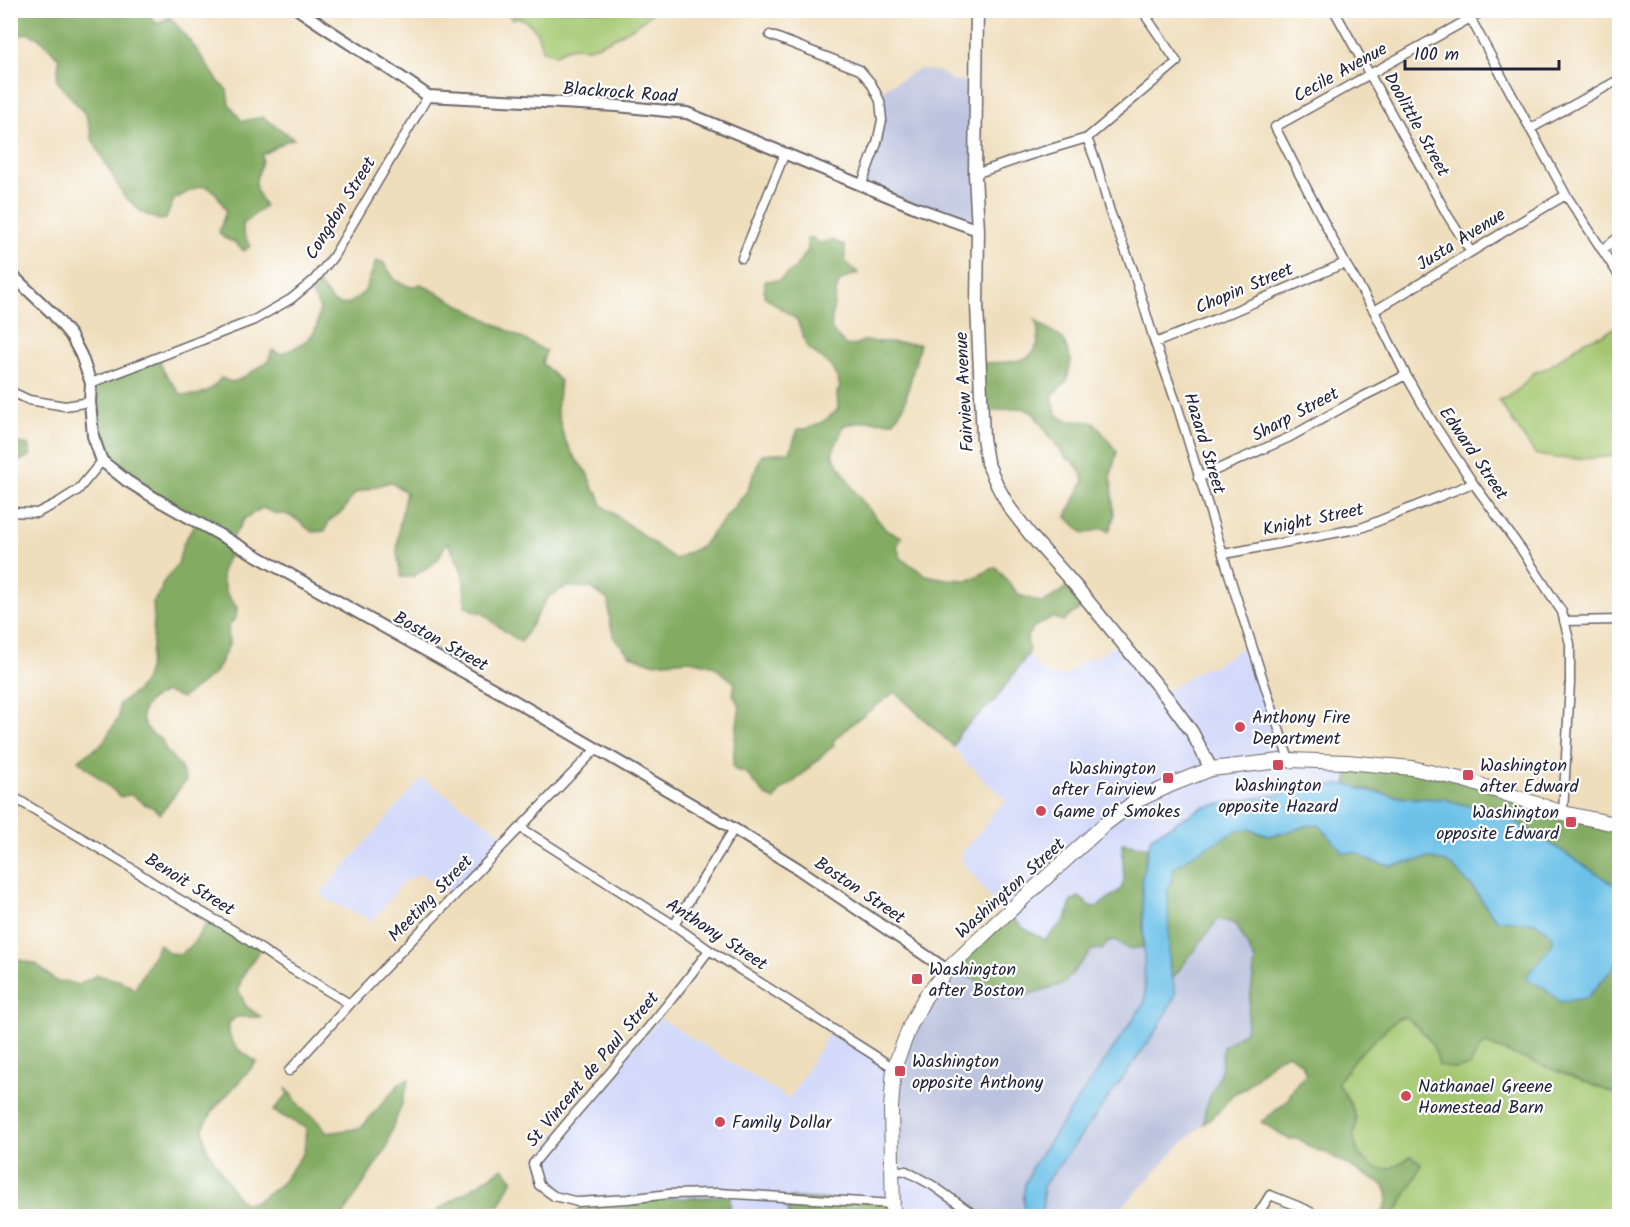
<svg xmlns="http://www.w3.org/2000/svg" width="1630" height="1227" font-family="Kalam,sans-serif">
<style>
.built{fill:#d3d9f9}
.industrial{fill:#bcc3de}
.green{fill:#a4c770;stroke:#637456;stroke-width:1.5}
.forest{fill:#83ac62;stroke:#52674e;stroke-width:1.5}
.water{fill:#6cc1e8;stroke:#477292;stroke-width:1.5}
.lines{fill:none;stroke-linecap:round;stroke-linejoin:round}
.minor-casing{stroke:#6a6468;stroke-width:11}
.tertiary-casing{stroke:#6a6468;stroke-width:14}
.secondary-casing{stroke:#6a6468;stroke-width:15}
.primary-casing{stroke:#6a6468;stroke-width:16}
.minor{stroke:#fff;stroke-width:8}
.tertiary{stroke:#fff;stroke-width:10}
.secondary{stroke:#fff;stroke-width:12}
.primary{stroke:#fff;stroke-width:14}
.poi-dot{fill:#d1495b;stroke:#fff;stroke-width:2}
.labels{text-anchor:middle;stroke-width:4.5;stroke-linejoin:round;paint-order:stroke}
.street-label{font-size:18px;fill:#22223b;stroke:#fff}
.poi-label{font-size:18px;fill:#22223b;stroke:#fff;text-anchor:start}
</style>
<rect width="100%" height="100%" fill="#fff"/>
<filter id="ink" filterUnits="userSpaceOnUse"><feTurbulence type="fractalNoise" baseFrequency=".0167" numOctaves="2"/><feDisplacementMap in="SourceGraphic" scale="12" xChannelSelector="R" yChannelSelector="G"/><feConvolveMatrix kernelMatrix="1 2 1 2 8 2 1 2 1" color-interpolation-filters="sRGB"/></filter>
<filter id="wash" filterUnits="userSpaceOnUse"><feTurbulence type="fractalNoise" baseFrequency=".008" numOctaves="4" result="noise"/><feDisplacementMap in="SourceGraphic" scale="24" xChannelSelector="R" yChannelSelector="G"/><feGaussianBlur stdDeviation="1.35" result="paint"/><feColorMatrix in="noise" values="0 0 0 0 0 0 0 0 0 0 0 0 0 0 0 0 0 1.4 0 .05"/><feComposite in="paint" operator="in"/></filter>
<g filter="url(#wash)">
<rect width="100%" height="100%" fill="#efdebc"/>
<!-- built -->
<path class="built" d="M1120,641L1165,692L1205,667H1212L1237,650L1252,645L1288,757L1332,761L1349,769L1347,782L1346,785L1338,784L1151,837L1148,847L1123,843L1124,881L1121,889L1097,907L1090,906L1079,897L1067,918L1045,940L1023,928L1008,913L1003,914L961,860L963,857V852L989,821L992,813L1007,800L990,785L985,782L975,769L969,767L954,747L960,732L995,700L1029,653L1038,669L1058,677L1066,675L1078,666L1082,661L1101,655Z
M422,778L508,838L454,895L420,874L402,883L373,921L325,899L326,897L320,894Z
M660,1018L789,1099L832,1028L893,1067L895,1160L957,1201L976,1216H893L788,1198V1216H730V1196L582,1202L544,1188L535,1160Z"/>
<!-- industrial -->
<path class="industrial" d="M919,69L936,71L946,75L951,81H977L978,226L868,188L864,177L882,115L878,93Z
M1218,919L1236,924L1255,961L1246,1031L1223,1047L1221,1071L1205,1110L1204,1124L1182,1143L1114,1216H1043V1186L1075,1144L1157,1030L1176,994L1173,978Z
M1116,940L1127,949L1143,947L1145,1002L1030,1170V1176L1025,1183L1024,1204L1023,1208L1024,1216H976L957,1201L895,1160L893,1067L948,967L1017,1000L1029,994L1063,984L1091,951L1108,941Z"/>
<!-- green -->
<path class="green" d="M506,11H653C647,22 600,47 587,48C580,49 584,47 577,47C569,47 561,50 555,55L542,50C539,33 534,24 518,17L512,19Z
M1619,325V455C1593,459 1560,461 1535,454L1498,400L1508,397L1521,387L1533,373L1547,368L1585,341L1606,333Z
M1406,1017L1425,1034L1436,1051L1480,1047L1486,1044L1619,1095V1216H1394L1410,1186L1418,1174L1412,1157C1405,1160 1398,1165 1391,1168C1375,1173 1359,1159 1355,1144C1352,1136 1356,1129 1356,1121C1355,1108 1344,1092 1337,1083L1358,1055L1398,1018Z"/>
<!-- forest -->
<path class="forest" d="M11,10L146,11L157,24L170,17L196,49L219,82L227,90L229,104L242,121L263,117L294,139C280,140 275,151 262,154C264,167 253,177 256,188C257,194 262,200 265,206L243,224V232L250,246L244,251L234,242L224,238L219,232L226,211C221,200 212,181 196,188C188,191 182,196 174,199C172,206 168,212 166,219L159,220L143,213L124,196L93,141L86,115L57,81L59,59L42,40L28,33L12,37L11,40Z
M811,237L819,243L833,240L845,246V261L858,273C853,275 844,278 840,282C836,286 830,325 832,330C834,335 842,341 845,345L853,346L863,341L920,344L904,406L893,422L869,421L844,425L832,454L855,492L887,531L902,537L897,547L901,558L926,575L946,579L969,580L996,567L1019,595L1042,603L1061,592L1072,582L1089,602L1063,621L1052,617L1034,627L1027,636L1029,653L995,700L960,732L954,747L895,692L853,723L833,741L834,745L795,781L780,791L775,800L766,796L746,773L735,770L733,766L735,737L740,706L733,694L735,683L712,665L690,660L652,663L630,655L614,638L610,622L608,600L591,588L566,587L548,597L521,642L500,628L482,612H477L465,606C465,574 463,569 447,542L437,561L412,577H401L397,553L399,528L406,492L390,482L355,493L343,511L329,521L325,531L312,532L296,519L286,514H277L262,508L245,518L232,538L237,545C233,552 226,559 223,567C219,580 227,598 237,607L236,618L229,625L228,632L229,645L215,673L182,698L165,692C161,695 155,697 151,700C133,715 146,732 162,740C166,755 171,754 179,765C182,770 184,775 186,780L160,814C152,805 152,808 143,803C133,797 135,792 121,797L78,760L102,744L119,717V704C126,698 136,693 141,686C153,667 155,624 153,602L161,591L162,584L178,564L183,544L197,521L151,494L100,453L90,387L159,358L163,370L180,394C197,398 211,392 221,378L231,382L239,380L268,362L272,350L280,354C292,350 311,341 316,328C318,324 318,314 320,309L307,285L315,279L332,301L341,305L350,303L365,291L376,261L383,262L396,281L411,287L421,284L546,351L542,363L560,381L557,410L564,438L575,458L587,473L594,491L598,493L602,505L675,559L702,546L747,491L762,454L790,452L798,429C813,430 827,420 838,409L837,393L840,387L838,380L830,365L807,347L797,320L764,296L765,281L779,280L795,268L808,250L807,239Z
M1035,320L1063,339L1071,360L1067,381L1052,396L1056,414L1068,421L1094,422L1117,452L1111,474L1114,516L1109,532L1103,528L1084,534L1066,516L1084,481C1081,470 1076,462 1065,457L1033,413L1023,408L983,412L982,363C1002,362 1036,366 1038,339C1038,331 1038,327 1035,320Z
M15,440L18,443L28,445L31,455L16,463L12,469L13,477L16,485V510H10V443Z
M1337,762L1400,766L1619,825V888L1500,811L1475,808L1444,799L1405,798L1346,785L1349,769Z
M1309,825H1319L1344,853H1358L1370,861L1391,866L1428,858L1446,862L1454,868L1473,888L1496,920L1535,922L1552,935L1553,943L1530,981L1545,988L1560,1002L1587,998L1619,961V1095L1486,1044L1480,1047L1470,1066L1455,1069L1439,1065C1434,1041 1424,1033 1406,1017L1398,1018L1358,1055L1337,1083C1344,1092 1355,1109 1356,1121C1356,1129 1352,1136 1355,1144C1359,1159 1375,1173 1391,1168C1398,1165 1405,1160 1412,1156L1421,1164C1416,1182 1402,1198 1394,1216H1380C1386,1205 1392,1197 1383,1185L1327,1153L1311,1148L1299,1139H1289L1261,1122L1286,1102L1297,1083L1306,1075L1302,1064L1288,1054L1277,1058L1244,1089L1233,1094L1219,1111L1204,1124L1205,1110L1221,1071L1223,1047L1246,1031L1255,961L1236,924L1218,919L1173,978C1167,958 1163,885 1174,868C1179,862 1229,833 1238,830C1250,826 1258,835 1269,836C1282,836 1297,829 1309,825Z
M1122,843L1148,847L1142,877L1143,947L1127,949L1116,940L1108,941L1102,950L1096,949L1091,951L1063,984L1029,994L1017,1000L950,968L1008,913L1023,928L1045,940L1067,918L1071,901L1079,897L1090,906L1097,907L1121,889L1124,881Z
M210,918L260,949L243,975L238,989L246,1006L261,1017H236L229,1023C226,1044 241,1052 257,1062L214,1109L203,1128L206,1147L238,1199L245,1203L255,1202L281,1184L304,1152L306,1128L273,1111L288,1094L286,1088L303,1110L316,1119L327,1133L361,1128L401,1082L409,1079L402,1104L392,1129L387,1147L344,1214V1216H11L10,953L15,959L36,964L57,982L65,981L78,985L97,975L121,981L135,989L159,944L169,953L181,954L192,945Z
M503,1168L513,1179L500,1205L491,1206L483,1216H429Z
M730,1196V1216H570L578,1210L582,1204V1202Z
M788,1198L890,1202L893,1216H788Z"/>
<!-- water -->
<path class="water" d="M1338,784L1355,786L1359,789L1405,798L1444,799L1475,808L1500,811L1619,888V961L1587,998L1560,1002L1545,988L1530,981L1527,976L1553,943L1552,935L1535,922L1496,920L1473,888L1454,868L1446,862L1428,858L1391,866L1370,861L1358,853H1344L1319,825H1309L1283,833L1269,836L1248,829L1239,830L1196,853L1174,868L1168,891L1169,964L1176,994L1157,1030L1075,1144L1043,1186V1216H1024C1024,1207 1023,1194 1025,1184C1027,1178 1030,1177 1030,1170L1145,1002L1142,877L1151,837L1203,807Z"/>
</g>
<g filter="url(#ink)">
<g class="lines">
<defs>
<path id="minor" d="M1334,10L1448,216L1471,252
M1466,10L1566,195L1620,277
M1485,10L1275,127L1345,263L1374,311L1406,375L1432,421L1473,483L1521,549L1562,612L1570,644V683L1563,813
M770,35L860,70L871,83L880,101L882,120L877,143L861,186
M1530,129L1620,79
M1087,138L1097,165L1110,212L1133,270L1155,343L1178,408L1233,587L1289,760
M975,174L1027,156L1087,138L1177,62L1147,18L1156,10
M1602,250L1620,236
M742,258L785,153
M1374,311C1439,273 1501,232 1566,195
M1155,343L1218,318L1345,263
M91,383L254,320L291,299L314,280L333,257L428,96
M10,391L29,400L65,406L90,402
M1198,478L1290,437L1356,400L1406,375
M10,512L37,513L59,502L78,490L102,461
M1224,554L1361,528L1473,483
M1564,621L1620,620
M10,795L125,864L172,895L233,930L283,964L350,1004
M521,828L674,925L709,950L894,1068
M674,925L734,829
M709,950C655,1025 591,1092 533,1164L539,1185L554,1196L578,1202L628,1199L669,1194L719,1193L893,1204
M289,1071L350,1004L596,749
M892,1170L906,1171L932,1185L976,1216
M1257,1216L1270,1195L1305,1209L1318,1216"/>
<path id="tertiary" d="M299,10C342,40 387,66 428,96L617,106L687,113L917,208L978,230
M10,273L53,314L71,336L81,355L91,383L90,402L93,436L102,461L127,481L163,503L508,697L734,829L797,868L947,970"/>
<path id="secondary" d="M977,10L975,174L978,230L977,305L983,438L987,462L998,487L1009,507L1032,537L1079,590L1168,699L1192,732L1211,769"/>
<path id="primary" d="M893,1216L891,1108L894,1068L910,1026L925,997L947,970L994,925L1105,824L1136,801L1173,784L1211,769L1289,760L1347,762L1412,768L1465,780L1563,813L1620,825"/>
</defs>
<!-- minor casing -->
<use href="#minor" class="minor-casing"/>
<!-- tertiary casing -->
<use href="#tertiary" class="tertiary-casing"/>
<!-- secondary casing -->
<use href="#secondary" class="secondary-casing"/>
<!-- primary casing -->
<use href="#primary" class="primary-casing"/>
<!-- minor -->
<use href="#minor" class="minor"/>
<!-- tertiary -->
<use href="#tertiary" class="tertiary"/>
<!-- secondary -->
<use href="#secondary" class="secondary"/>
<!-- primary -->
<use href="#primary" class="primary"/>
</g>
</g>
<!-- markers -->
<g class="poi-dot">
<circle cx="1240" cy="727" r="6"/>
<rect x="1272" y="759" width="12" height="12" rx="3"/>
<rect x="1462" y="769" width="12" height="12" rx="3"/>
<rect x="1162" y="772" width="12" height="12" rx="3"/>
<circle cx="1041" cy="811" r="6"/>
<rect x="1565" y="816" width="12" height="12" rx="3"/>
<rect x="911" y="973" width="12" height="12" rx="3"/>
<rect x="894" y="1065" width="12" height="12" rx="3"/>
<circle cx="1406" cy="1096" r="6"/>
<circle cx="720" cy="1122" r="6"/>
</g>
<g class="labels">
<!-- street labels -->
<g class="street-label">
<text transform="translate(1340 72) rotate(-29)" y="6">Cecile Avenue</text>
<text transform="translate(620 92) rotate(4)" y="6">Blackrock Road</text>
<text transform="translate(1417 124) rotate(61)" y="6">Doolittle Street</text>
<text transform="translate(340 208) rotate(-58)" y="6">Congdon Street</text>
<text transform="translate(1461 239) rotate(-32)" y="6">Justa Avenue</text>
<text transform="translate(1244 288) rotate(-23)" y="6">Chopin Street</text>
<text transform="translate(964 392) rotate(-93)" y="6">Fairview Avenue</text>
<text transform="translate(1295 414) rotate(-28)" y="6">Sharp Street</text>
<text transform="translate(1205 443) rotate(73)" y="6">Hazard Street</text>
<text transform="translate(1474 453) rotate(56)" y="6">Edward Street</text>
<text transform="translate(1313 519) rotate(-12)" y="6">Knight Street</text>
<text transform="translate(441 641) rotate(29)" y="6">Boston Street</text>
<text transform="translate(190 884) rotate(32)" y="6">Benoit Street</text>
<text transform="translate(1010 888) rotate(-42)" y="6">Washington Street</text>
<text transform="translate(860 890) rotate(34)" y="6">Boston Street</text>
<text transform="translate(430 898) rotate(-46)" y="6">Meeting Street</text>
<text transform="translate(717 934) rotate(33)" y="6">Anthony Street</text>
<text transform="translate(592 1069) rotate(-50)" y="6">St Vincent de Paul Street</text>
</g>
<!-- poi labels -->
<g class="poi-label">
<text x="1252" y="723">Anthony Fire<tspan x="1252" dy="21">Department</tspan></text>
<text x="1480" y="771">Washington<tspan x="1480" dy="21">after Edward</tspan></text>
<text x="1156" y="774" text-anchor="end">Washington<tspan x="1156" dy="21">after Fairview</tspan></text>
<text x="1278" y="791" text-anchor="middle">Washington<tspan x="1278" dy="21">opposite Hazard</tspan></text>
<text x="1053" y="817">Game of Smokes</text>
<text x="1559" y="818" text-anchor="end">Washington<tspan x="1559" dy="21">opposite Edward</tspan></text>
<text x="929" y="975">Washington<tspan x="929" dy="21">after Boston</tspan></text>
<text x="912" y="1067">Washington<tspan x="912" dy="21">opposite Anthony</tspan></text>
<text x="1418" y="1092">Nathanael Greene<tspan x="1418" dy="21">Homestead Barn</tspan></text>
<text x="732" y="1128">Family Dollar</text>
</g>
</g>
<!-- margin -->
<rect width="1630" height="1227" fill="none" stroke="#fff" stroke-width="36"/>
<!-- scale -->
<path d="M1405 60v9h154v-9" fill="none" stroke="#22223b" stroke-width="3"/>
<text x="1414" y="60" font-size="18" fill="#22223b" stroke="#ffffff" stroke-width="4.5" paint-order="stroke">100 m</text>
</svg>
